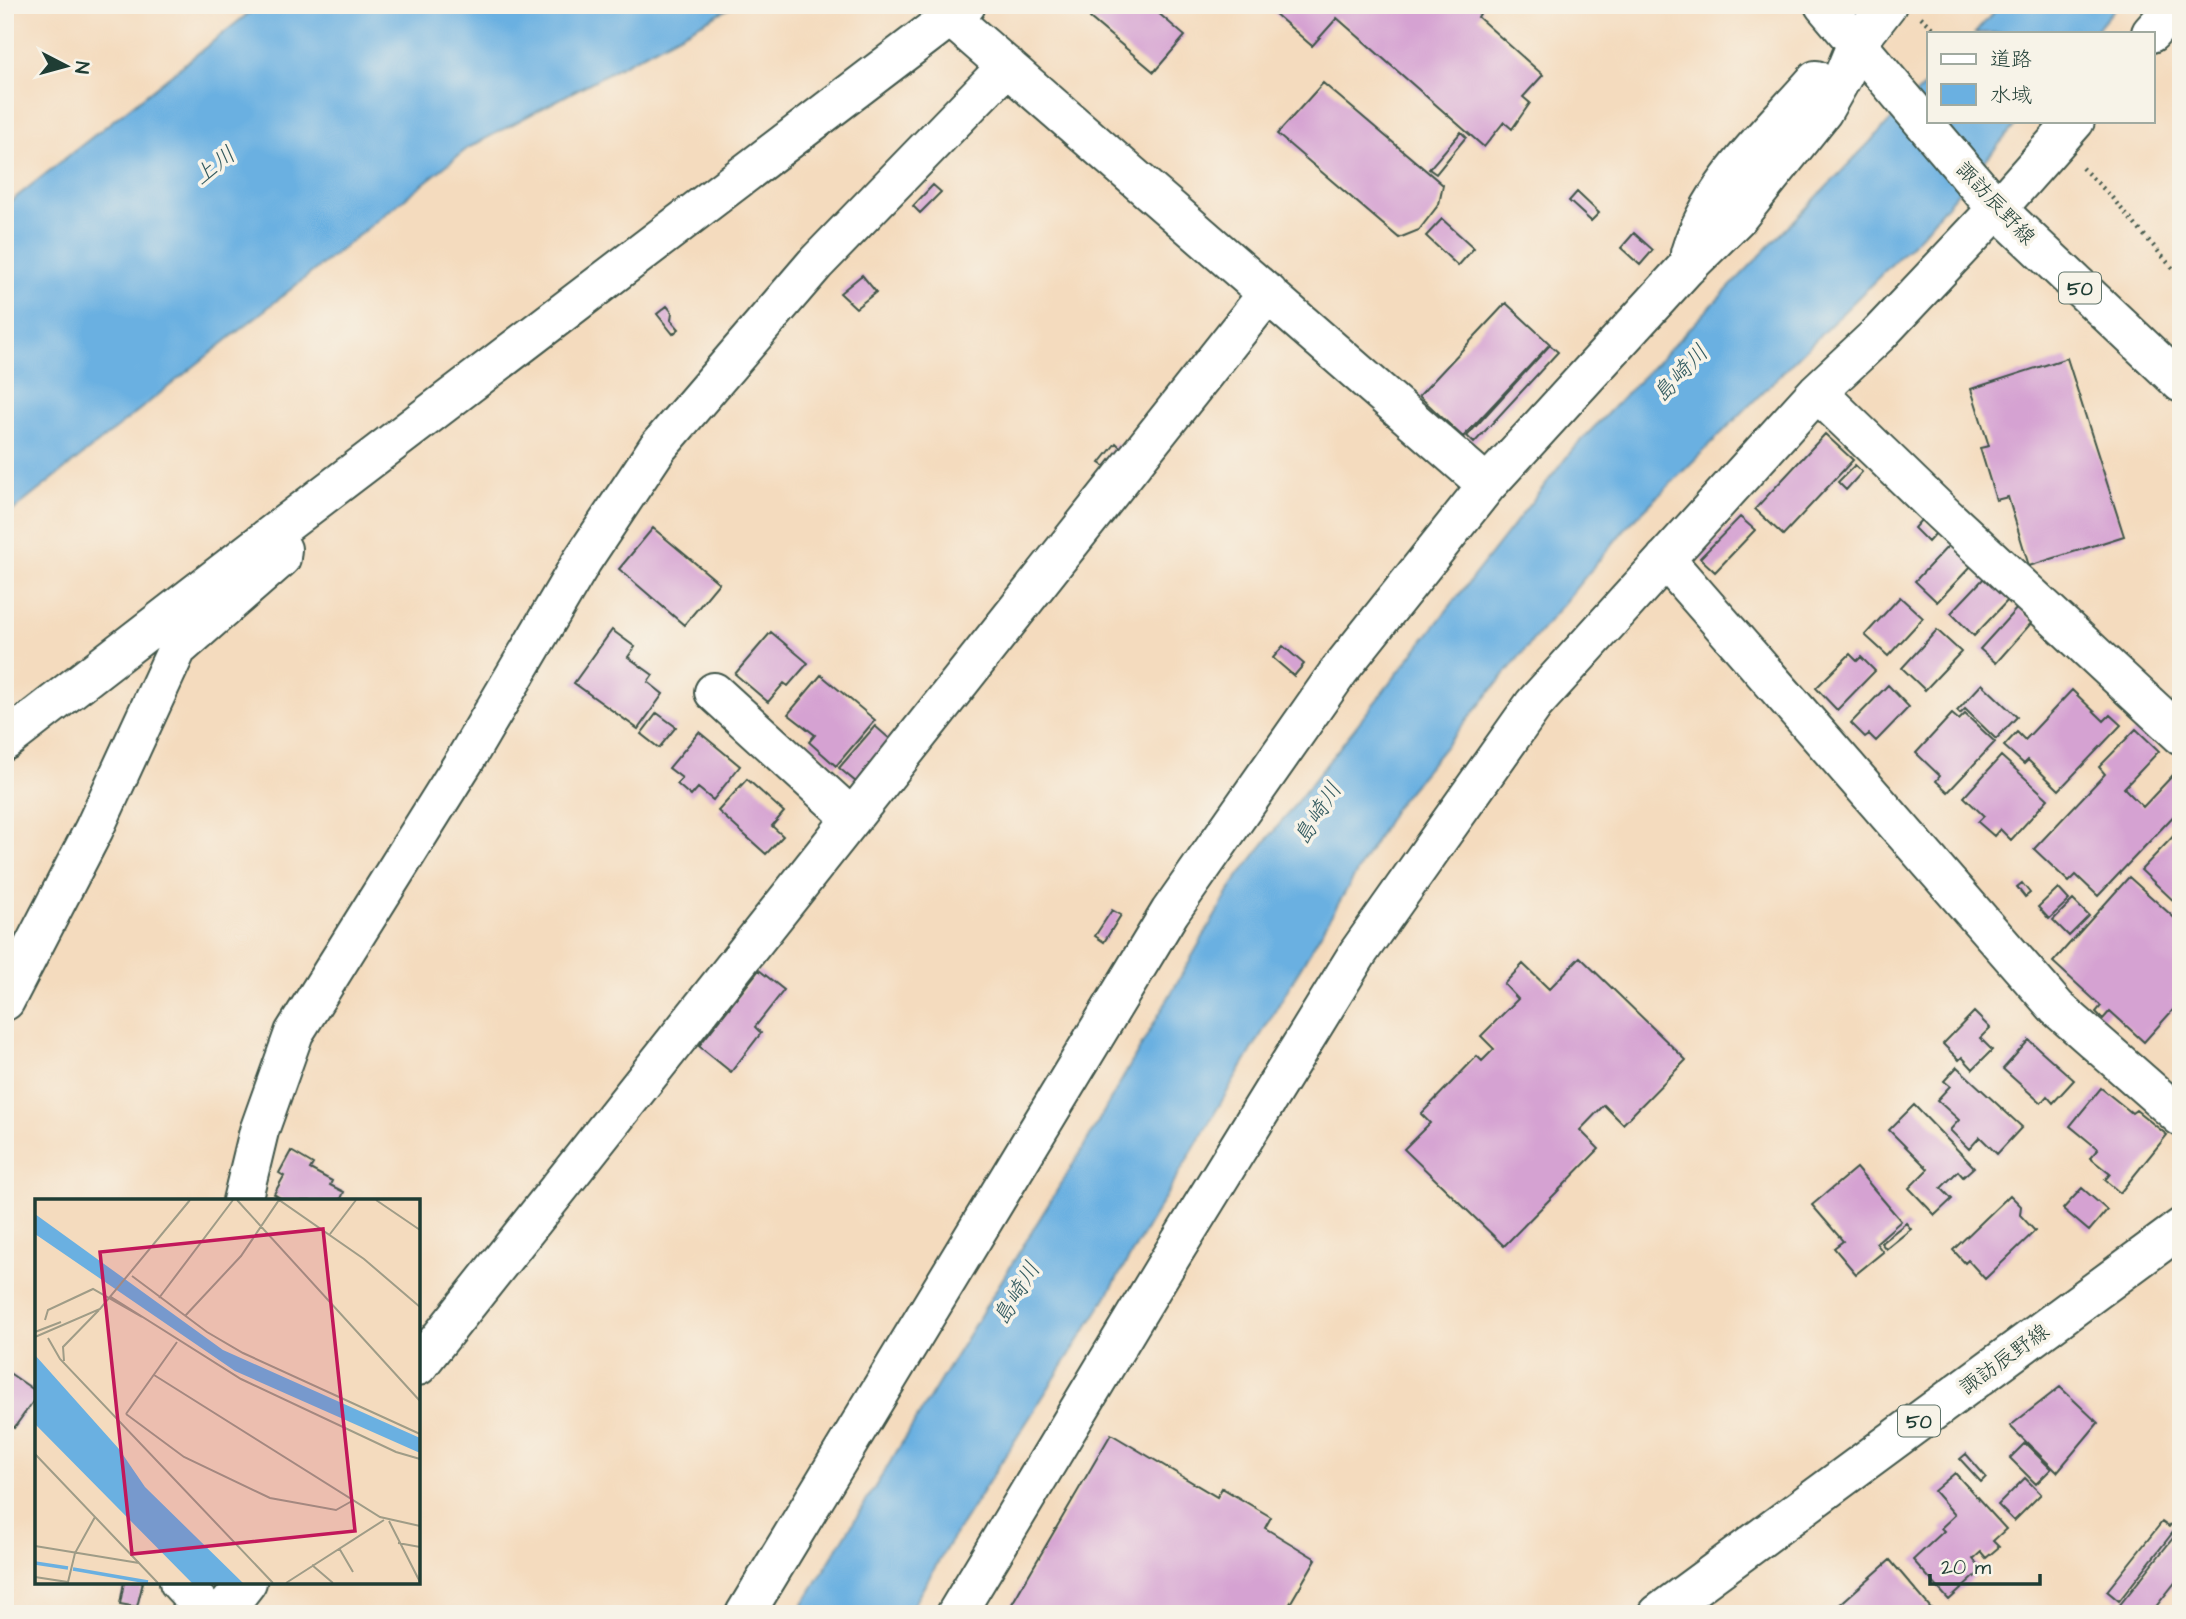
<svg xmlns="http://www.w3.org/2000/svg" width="2186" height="1619" font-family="'Architects Daughter','Klee One',sans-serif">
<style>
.water{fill:#6ab0e1;stroke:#44768a;stroke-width:2}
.building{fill:#d5a2d2}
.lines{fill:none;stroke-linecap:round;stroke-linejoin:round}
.minor-casing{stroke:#3f5549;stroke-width:42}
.major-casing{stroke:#3f5549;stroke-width:42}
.path{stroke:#3f5549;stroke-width:4.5;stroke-dasharray:2 5;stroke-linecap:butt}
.minor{stroke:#fff;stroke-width:38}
.major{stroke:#fff;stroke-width:38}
.labels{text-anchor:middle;stroke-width:7;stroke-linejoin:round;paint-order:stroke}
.shield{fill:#f7f3e8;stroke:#60746a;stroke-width:2}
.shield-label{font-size:19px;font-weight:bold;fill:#1f3d34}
.street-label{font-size:21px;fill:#1f3d34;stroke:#f7f3e8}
.water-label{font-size:23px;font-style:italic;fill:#325a5f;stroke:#f7f3e8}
.inset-river{fill:none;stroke:#6ab0e1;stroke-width:3.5}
.inset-road{fill:none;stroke:#9f9c87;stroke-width:2}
.view{fill:#c2185b;fill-opacity:0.15;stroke:#c2185b;stroke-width:3.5}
.inset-edge{fill:none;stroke:#1f3d34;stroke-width:3.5}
</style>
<rect width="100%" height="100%" fill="#f7f3e8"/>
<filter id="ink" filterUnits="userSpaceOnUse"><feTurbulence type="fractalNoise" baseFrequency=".0143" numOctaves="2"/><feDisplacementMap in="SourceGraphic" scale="14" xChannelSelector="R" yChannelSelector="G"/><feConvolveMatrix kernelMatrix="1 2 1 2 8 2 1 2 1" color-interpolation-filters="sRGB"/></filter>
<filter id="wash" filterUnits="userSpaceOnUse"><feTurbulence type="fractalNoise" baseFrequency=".00686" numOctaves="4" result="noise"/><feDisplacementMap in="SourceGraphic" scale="28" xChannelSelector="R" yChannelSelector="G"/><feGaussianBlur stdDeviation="1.57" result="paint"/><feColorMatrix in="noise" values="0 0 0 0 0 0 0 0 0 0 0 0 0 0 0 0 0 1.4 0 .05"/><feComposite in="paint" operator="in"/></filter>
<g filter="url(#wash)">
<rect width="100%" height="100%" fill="#f4dbbe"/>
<!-- water -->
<path class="water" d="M259,5H735L468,148L5,517V206Z
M2000,5H2118L2094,33H1975Z
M1929,81V121H2019L1921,235L1624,530L1396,806L1102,1304L947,1547L908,1614H797L1083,1148L1235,881L1573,449Z"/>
<g id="blocks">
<!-- building -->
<path class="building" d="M1100,5H1149L1185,36L1154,72L1090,18Z
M1265,5H1478L1483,9L1478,17L1543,75L1523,97L1530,103L1512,129L1504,122L1484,147L1337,18L1312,46Z
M1323,83L1443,185L1439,204L1419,230L1399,238L1277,134Z
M1461,132L1466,137L1436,174L1429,169Z
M933,185L941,192L920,213L913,206Z
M1577,192L1599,213L1591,221L1569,201Z
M1442,219L1474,248L1458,266L1426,236Z
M1634,233L1653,250L1640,265L1621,248Z
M862,275L876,292L856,308L840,293Z
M1506,303L1550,344L1463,437L1419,396Z
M667,306L672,312L671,320L679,329L673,334L657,314Z
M1550,345L1558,352L1474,443L1467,436Z
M2067,358L2124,536L2029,566L2008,497L1996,500L1980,448L1989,446L1971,389Z
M1825,434L1853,460L1783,535L1755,509Z
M1116,443L1121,448L1106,467L1100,463Z
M1855,465L1862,472L1846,490L1838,482Z
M1740,517L1755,530L1715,572L1700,558Z
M1921,520L1936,533L1928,542L1914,528Z
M653,528L719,583L684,625L619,569Z
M1951,543L1973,564L1937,602L1915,581Z
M1986,576L2010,598L1974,636L1951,613Z
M1900,597L1923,618L1888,656L1865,635Z
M2018,607L2033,621L1996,663L1980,649Z
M612,630L635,647L628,657L653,675L648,682L663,694L638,729L574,683Z
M1937,630L1961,652L1925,690L1902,668Z
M771,632L808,663L788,686L784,683L768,702L735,674Z
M1283,646L1304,664L1294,676L1273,658Z
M1850,654L1857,661L1861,657L1875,671L1837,710L1816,688Z
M821,675L875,720L836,766L809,742L815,735L788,714Z
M1982,684L2017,717L1996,739L1965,709L1960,714L1957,711Z
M1888,685L1909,707L1876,741L1869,734L1865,737L1851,723Z
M2072,690L2104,721L2110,715L2121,725L2059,790L2028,760L2024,764L2004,746L2017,732L2025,740Z
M657,713L676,727L659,748L641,734Z
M1952,714L1959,720L1965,714L1995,742L1948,792L1936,781L1940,776L1916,753Z
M875,726L891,740L856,782L839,768Z
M2136,729L2159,751L2124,788L2143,807L2174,774L2181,780V808L2098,896L2076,875L2069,882L2034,849L2105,774L2099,767Z
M699,732L740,766L713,800L698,788L691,796L677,784L682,778L669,768Z
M2001,756L2048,799L2011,840L2000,829L1994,836L1978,822L1984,816L1964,797Z
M747,779L784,812L772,826L783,836L766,854L718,811Z
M2181,828V908L2141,870Z
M2129,877L2181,924V1001L2144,1042L2110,1011L2103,1019L2096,1012L2101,1006L2053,962Z
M2022,883L2030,893L2025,897L2017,887Z
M2058,888L2069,900L2049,919L2038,907Z
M2073,900L2089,916L2069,936L2053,920Z
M1112,910L1121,915L1104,942L1095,936Z
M1580,957L1686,1060L1623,1124L1604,1105L1580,1130L1599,1149L1504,1246L1404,1149L1430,1123L1421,1114L1477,1056L1482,1061L1494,1049L1481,1036L1518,999L1504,984L1523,964L1549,989Z
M759,970L784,990L755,1027L761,1033L731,1072L699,1046Z
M1974,1012L1990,1028L1980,1038L1992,1050L1973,1069L1962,1057L1959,1060L1943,1044Z
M2029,1040L2074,1080L2053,1103L2047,1096L2041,1103L2003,1069Z
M1957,1067L2022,1127L1997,1154L1980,1137L1969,1149L1950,1130L1959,1120L1937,1100L1950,1086L1944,1081Z
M2101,1088L2132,1113L2136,1110L2167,1135L2120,1193L2105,1180L2110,1174L2090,1158L2098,1149L2070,1126Z
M1914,1105L1974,1167L1963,1177L1958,1171L1941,1188L1952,1199L1935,1215L1909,1188L1928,1169L1889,1130Z
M291,1151L313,1164L310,1169L332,1181L330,1185L344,1192L340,1201H285L274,1194L284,1176L279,1173Z
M1856,1168L1901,1221L1876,1243L1883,1252L1856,1274L1834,1248L1843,1241L1812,1205Z
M2082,1188L2107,1210L2089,1231L2063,1209Z
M2010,1195L2021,1206L2020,1215L2035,1231L1985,1279L1968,1260L1965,1263L1953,1250Z
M1906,1223L1911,1229L1886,1249L1881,1243Z
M5,1370L37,1392V1396L14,1428L5,1421Z
M2060,1387L2098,1423L2057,1472L2010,1426Z
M1111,1434L1217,1497L1222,1488L1271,1517L1265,1528L1316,1559L1284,1614H1006Z
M2025,1443L2051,1469L2036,1484L2010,1458Z
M1966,1454L1986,1477L1981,1482L1960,1459Z
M1955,1473L2006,1529L1993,1541L1999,1547L1986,1558L1981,1552L1973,1559L1982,1570L1949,1600L1913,1560L1944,1531L1941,1528L1955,1515L1934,1491Z
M2025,1478L2041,1494L2014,1521L1998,1505Z
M2181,1512V1522L2119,1601L2107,1591L2162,1522L2169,1527Z
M2181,1528V1575L2150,1614H2134L2128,1609L2124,1614H2119L2115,1611Z
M1890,1560L1936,1614H1829Z
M124,1582H143L137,1607L120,1604Z"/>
</g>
</g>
<g filter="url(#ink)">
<use href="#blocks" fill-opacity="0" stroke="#3f5549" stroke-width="2"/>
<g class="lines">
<defs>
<path id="minor" d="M950,17L1487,485
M2151,33L2176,5
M1690,253C1711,184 1770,133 1816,80
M1817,392L1942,513L2181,735
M1665,559L2057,1008L2181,1117
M714,692L852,818
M5,741L283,526L966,5
M5,1001L94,829L177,649L281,558L282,549
M242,1201L259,1131L294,1033L465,760L582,561L658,447L815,264L1007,66
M418,1366L1268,293
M179,1582L209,1614
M222,1614L247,1582
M745,1614L1170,912L1339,671L1487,485L1685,269L1738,217L1823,111L1844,74L1856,45L1887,5
M956,1614L1172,1255L1358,953L1534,704L1817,392L1879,334L1997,209L2075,121"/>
<path id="major" d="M1824,5L1997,209L2181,383
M1658,1614L2181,1228"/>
</defs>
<!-- minor casing -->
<use href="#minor" class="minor-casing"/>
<!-- major casing -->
<use href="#major" class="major-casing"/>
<!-- path -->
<path class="path" d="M1921,17L1939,33
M2082,168L2107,192L2181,278"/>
<!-- minor -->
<use href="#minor" class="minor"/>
<!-- major -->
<use href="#major" class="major"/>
</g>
</g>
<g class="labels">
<!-- shield labels -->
<g class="shield">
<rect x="2059" y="272.5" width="42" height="31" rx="5"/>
<rect x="1898" y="1405.5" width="42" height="31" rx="5"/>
</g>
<g class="shield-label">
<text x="2080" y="295">50</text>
<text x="1919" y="1428">50</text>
</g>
<!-- street labels -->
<g class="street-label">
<text transform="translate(1996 203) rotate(47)" y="7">諏訪辰野線</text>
<text transform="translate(2004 1359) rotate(-36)" y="7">諏訪辰野線</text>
</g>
<!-- water labels -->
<g class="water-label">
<text transform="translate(214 165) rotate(-38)" y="8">上川</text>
<text transform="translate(1680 373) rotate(-47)" y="8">島崎川</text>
<text transform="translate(1317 813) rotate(-58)" y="8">島崎川</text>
<text transform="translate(1016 1293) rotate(-59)" y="8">島崎川</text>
</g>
</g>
<!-- overview -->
<g transform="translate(35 1199)">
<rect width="385" height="385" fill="#f4dbbe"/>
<path d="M0,15L188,151L385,239V254L200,172L0,35ZM0,156L84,250L110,288L208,384H157L0,225Z" fill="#6ab0e1"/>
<path class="inset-river" d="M0,364L33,369M38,370L113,383"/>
<path class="inset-road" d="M202,1L385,202M341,1L385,31M295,35L321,1M97,77L172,133L208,154L385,235M76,98L206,180L361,253L385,260M124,99L198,1M150,117L206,57L244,1L329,60L385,108M10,121L13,111L58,90L107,118M0,133L26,123M0,138L65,110L155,1M13,139L25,160L238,384M29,162L28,148L64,111M119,176L345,318L385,327M91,215L149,258L235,299L301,311L317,302M91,215L142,143M0,255L123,384M354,322L385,383M363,344L385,348M0,347L104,364M304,349L318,373M277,366L298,384M0,378L33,383L40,354L60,318M251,384L349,321"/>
<path class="view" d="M288,30L320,332L97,355L65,53Z"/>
<rect width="385" height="385" class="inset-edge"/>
</g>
<!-- margin -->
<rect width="2186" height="1619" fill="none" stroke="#f7f3e8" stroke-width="28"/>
<!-- legend -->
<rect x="1927" y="32" width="228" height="91" fill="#f7f3e8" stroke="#a1aaa0" stroke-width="2"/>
<rect x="1941" y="54" width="35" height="10" fill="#ffffff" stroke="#a1aaa0" stroke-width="2"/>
<text x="1990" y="66" font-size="21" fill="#1f3d34">道路</text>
<rect x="1941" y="84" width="35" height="21" fill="#6ab0e1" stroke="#a1aaa0" stroke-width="2"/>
<text x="1990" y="102" font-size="21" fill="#1f3d34">水域</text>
<!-- north arrow -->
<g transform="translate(66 66) rotate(96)" stroke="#f7f3e8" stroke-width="5" paint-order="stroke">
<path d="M0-5L12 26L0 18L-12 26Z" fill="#1f3d34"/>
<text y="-10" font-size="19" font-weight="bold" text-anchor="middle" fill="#1f3d34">N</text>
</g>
<!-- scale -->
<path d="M1930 1574v10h110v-10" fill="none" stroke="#1f3d34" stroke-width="3.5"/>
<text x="1941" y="1574" font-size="21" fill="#1f3d34" stroke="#f7f3e8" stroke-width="5" paint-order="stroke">20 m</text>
</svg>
